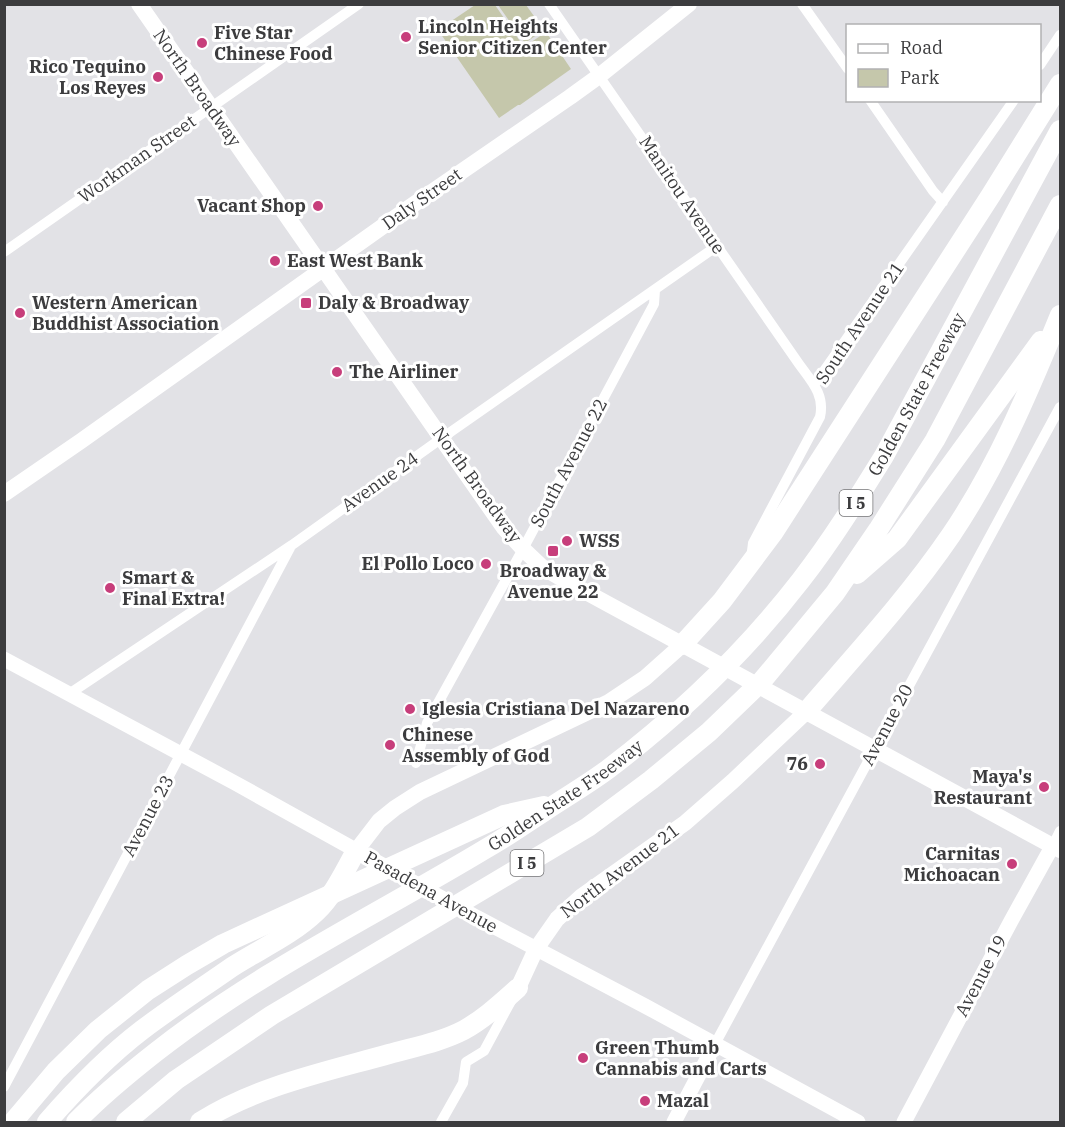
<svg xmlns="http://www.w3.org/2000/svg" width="1065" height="1127" font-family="'IBM Plex Serif',serif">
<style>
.green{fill:#c5c7ab}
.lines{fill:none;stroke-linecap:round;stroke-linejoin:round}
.street{stroke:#fff;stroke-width:10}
.secondary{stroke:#fff;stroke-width:15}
.primary{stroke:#fff;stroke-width:16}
.highway{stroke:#fff;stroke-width:20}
.poi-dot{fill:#c73e7b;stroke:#fff;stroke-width:2}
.labels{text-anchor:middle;stroke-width:6;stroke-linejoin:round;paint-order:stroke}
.shield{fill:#fff;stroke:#767678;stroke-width:1.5}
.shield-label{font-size:16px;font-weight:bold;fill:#3c3c3e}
.poi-label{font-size:18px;font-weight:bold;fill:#3c3c3e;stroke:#fff;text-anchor:start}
.street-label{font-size:18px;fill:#3c3c3e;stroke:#fff}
</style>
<rect width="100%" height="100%" fill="#e2e2e6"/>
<!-- green -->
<path class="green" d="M475,5H495L524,47L546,32L571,69L520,105H518L499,118L438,30Z
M498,5H526L544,30L525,43Z"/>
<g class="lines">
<!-- street -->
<path class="street" d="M549,4L799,364C812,382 825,395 820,417L753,543L751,559
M802,4L848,69
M1040,65L1060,35
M870,100L933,191L943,202
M4,252L359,4
M814,385L1014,100
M69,694L292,545L442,438L717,246
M416,763L427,723L523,549L654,304L655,290
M1053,845L1060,831
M715,1044L1060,407
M4,1087L290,548
M441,1122L463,1083L466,1062L484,1051L511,1001"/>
<!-- secondary -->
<path class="secondary" d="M4,659L235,783L476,917L645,1006L858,1122
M674,1122L715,1044
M904,1122L1011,921L1053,845"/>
<!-- primary -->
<path class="primary" d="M139,4L504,528L523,549L542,567L573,585L1060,850
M4,494L81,441L410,207L570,97L599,76L689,4
M356,851L379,821L395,808L420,792L609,702L645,678L682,645
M518,988L536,949L557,919L582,896L685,823L733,781L806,712"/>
<!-- highway -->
<g class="highway">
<path d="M857,574L897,539L1041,341"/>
<path d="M682,645L722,601L773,533L991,195L1060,84"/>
<path d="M806,712C856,654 908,598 951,535C997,467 1029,391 1060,315"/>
<path d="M13,1122L56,1071L98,1030L148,990L187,965L223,944L504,815L544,806"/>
<path d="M47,1122C75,1090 108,1056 142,1030C171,1008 202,988 232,967C260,949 292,935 316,912C334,895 344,872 356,851"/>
<path id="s1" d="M76,1122C100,1097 128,1074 156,1052C258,972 376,915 487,848C507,837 526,823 545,811C566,797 588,784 607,770C678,716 747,650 801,580C832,540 858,498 884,456L1060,130"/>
<path d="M126,1122L176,1080L272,1015L588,827L651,780L709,732L761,682L835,593L878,530L935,440L1060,205"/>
<path d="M200,1122C257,1086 325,1072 389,1054C414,1047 441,1042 464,1030C484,1019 501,1003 518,988"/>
</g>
</g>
<!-- markers -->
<g class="poi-dot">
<circle cx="406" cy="37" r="6"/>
<circle cx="202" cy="43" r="6"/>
<circle cx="158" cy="77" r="6"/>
<circle cx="318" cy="206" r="6"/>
<circle cx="275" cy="261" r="6"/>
<rect x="300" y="297" width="12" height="12" rx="3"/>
<circle cx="20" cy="313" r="6"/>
<circle cx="337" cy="372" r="6"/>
<circle cx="567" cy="541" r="6"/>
<rect x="547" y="545" width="12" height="12" rx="3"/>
<circle cx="486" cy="564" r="6"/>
<circle cx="110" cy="588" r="6"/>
<circle cx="410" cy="709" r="6"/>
<circle cx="390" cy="745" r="6"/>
<circle cx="820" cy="764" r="6"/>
<circle cx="1044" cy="787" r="6"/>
<circle cx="1012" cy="864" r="6"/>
<circle cx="583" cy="1058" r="6"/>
<circle cx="645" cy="1101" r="6"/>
</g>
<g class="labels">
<!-- shield labels -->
<g class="shield">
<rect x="839.5" y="490" width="33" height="26" rx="4.5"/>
<rect x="510.5" y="850" width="33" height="26" rx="4.5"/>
</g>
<g class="shield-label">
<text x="856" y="509">I 5</text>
<text x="527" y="869">I 5</text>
</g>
<!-- poi labels -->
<g class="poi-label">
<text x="418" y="33">Lincoln Heights<tspan x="418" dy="21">Senior Citizen Center</tspan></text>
<text x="214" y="39">Five Star<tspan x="214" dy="21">Chinese Food</tspan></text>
<text x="146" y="73" text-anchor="end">Rico Tequino<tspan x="146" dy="21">Los Reyes</tspan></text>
<text x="306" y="212" text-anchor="end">Vacant Shop</text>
<text x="287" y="267">East West Bank</text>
<text x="32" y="309">Western American<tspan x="32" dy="21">Buddhist Association</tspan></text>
<text x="318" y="309">Daly &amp; Broadway</text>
<text x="349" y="378">The Airliner</text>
<text x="579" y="547">WSS</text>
<text x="474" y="570" text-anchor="end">El Pollo Loco</text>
<text x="553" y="577" text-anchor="middle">Broadway &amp;<tspan x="553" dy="21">Avenue 22</tspan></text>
<text x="122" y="584">Smart &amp;<tspan x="122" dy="21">Final Extra!</tspan></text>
<text x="422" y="715">Iglesia Cristiana Del Nazareno</text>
<text x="402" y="741">Chinese<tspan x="402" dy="21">Assembly of God</tspan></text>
<text x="808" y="770" text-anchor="end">76</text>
<text x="1032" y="783" text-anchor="end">Maya's<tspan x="1032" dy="21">Restaurant</tspan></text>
<text x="1000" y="860" text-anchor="end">Carnitas<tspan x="1000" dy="21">Michoacan</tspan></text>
<text x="595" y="1054">Green Thumb<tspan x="595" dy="21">Cannabis and Carts</tspan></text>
<text x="657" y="1107">Mazal</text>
</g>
<!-- street labels -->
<g class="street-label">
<text transform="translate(197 88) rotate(55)" y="6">North Broadway</text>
<text transform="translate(137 159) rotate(-35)" y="6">Workman Street</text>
<text transform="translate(682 195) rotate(56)" y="6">Manitou Avenue</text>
<text transform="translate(422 199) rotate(-35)" y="6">Daly Street</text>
<text transform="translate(860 323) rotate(-56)" y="6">South Avenue 21</text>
<text dy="6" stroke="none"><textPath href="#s1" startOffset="1130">Golden State Freeway</textPath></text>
<text transform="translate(569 463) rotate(-62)" y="6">South Avenue 22</text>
<text transform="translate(380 482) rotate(-35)" y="6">Avenue 24</text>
<text transform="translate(477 485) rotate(54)" y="6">North Broadway</text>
<text transform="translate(887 725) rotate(-62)" y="6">Avenue 20</text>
<text dy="6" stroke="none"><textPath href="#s1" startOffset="590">Golden State Freeway</textPath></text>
<text transform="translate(148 816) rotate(-62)" y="6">Avenue 23</text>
<text transform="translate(620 871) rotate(-37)" y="6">North Avenue 21</text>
<text transform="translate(431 892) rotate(29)" y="6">Pasadena Avenue</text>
<text transform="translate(981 976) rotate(-62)" y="6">Avenue 19</text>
</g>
</g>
<!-- border -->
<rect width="1065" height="1127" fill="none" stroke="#3c3c3e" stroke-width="12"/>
<!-- legend -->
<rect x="846" y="24" width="195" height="78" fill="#ffffff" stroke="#b1b1b2" stroke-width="1.5"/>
<rect x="858" y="44" width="30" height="9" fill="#ffffff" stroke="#b1b1b2" stroke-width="1.5"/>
<text x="900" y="54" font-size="18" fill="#3c3c3e">Road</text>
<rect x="858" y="69" width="30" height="18" fill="#c5c7ab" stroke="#b1b1b2" stroke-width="1.5"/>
<text x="900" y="84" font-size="18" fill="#3c3c3e">Park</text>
</svg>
